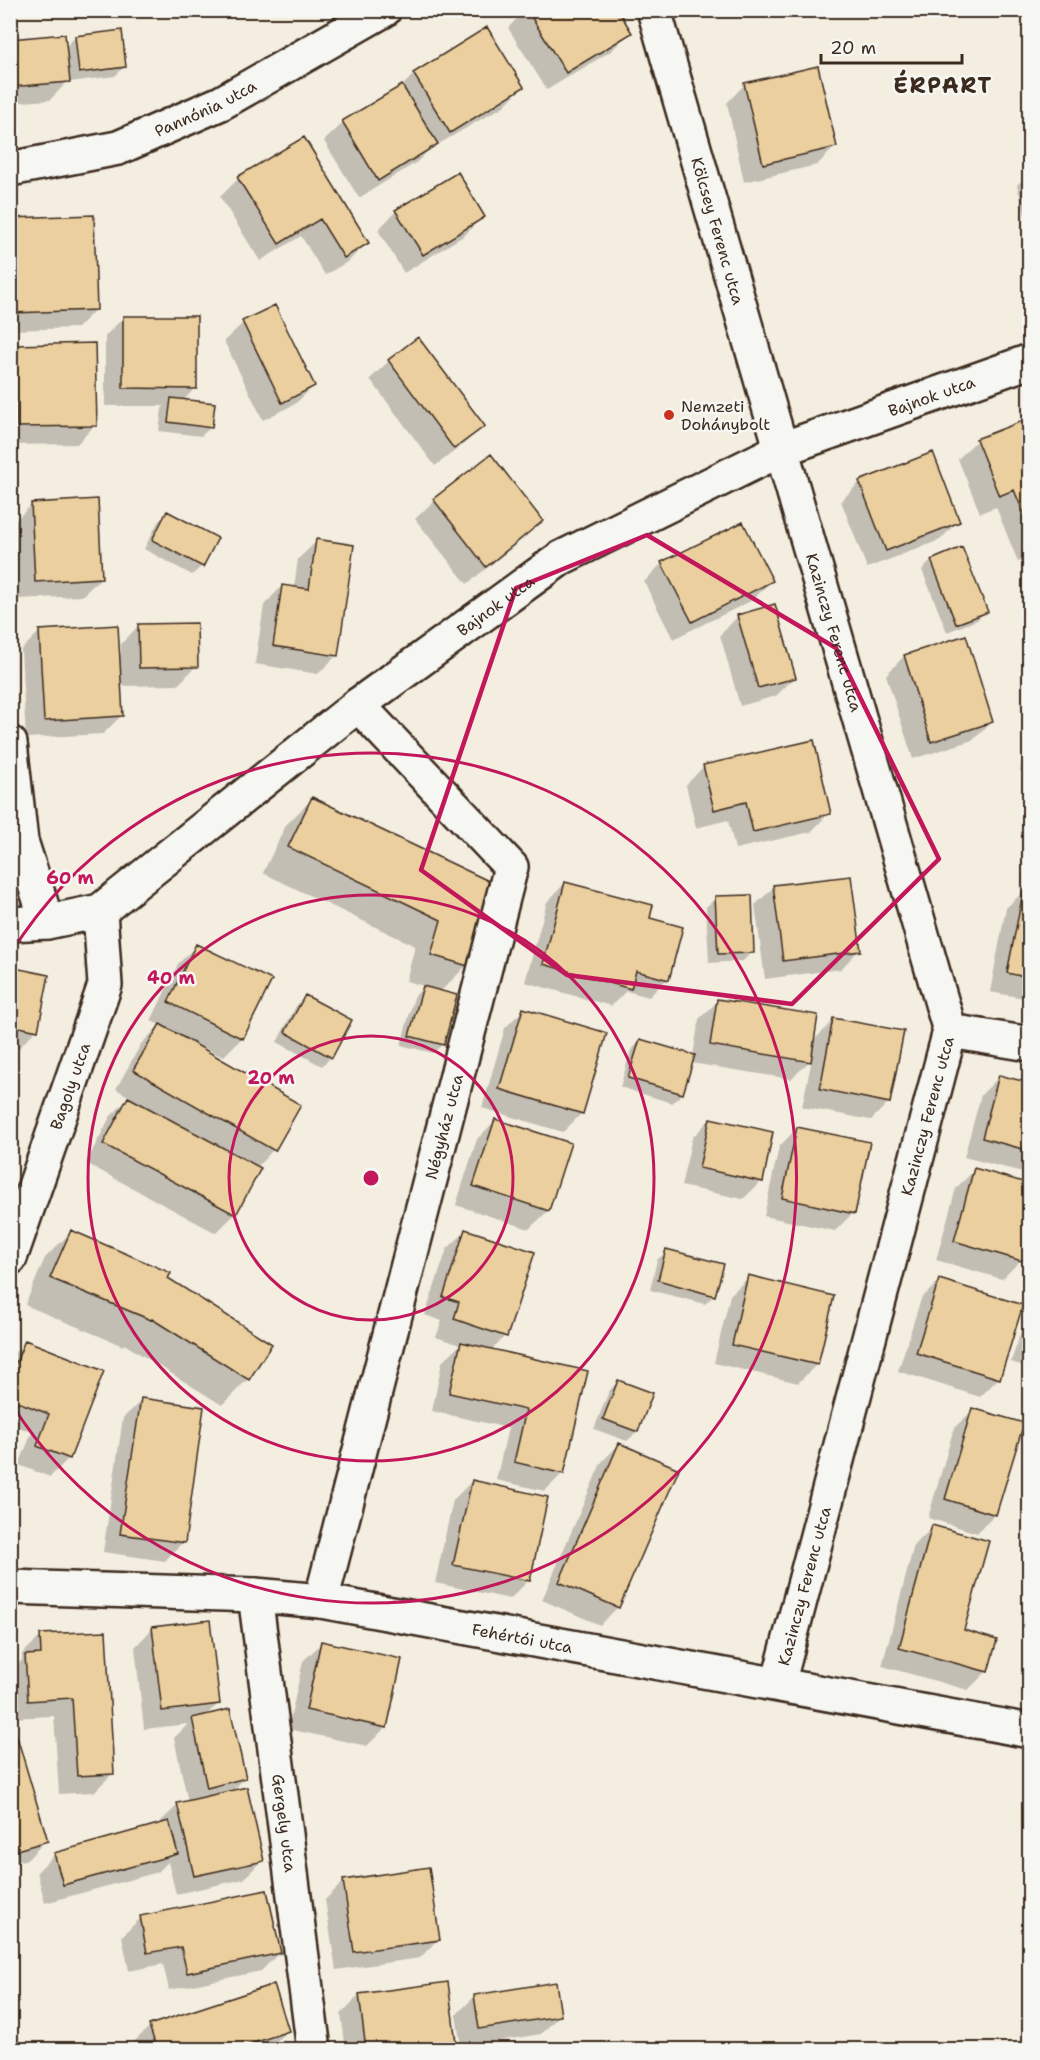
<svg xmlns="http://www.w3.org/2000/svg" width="1040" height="2060" font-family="'Shantell Sans',sans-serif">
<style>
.shadow{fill:#0003}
.building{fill:#ebcf9f;stroke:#3b2a1e;stroke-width:1.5}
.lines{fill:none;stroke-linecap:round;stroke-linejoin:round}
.minor-casing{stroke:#3b2a1e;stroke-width:38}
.minor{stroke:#f6f6f2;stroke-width:33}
.marked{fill:none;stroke:#c2185b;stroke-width:4.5;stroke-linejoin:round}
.ring{fill:none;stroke:#c2185b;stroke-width:3}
.poi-dot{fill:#c8321e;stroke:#f6f6f2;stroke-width:2}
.labels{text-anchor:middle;stroke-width:5;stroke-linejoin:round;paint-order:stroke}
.street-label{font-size:16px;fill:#3b2a1e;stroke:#f6f6f2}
.poi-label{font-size:16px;fill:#3b2a1e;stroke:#f6f6f2;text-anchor:start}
.district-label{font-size:22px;font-weight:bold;letter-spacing:1.5px;fill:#3b2a1e;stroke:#f6f6f2}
.centre{fill:#c2185b;stroke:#f6f6f2;stroke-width:3}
.ring-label{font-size:18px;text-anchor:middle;font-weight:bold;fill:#c2185b;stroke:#f6f6f2;stroke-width:5;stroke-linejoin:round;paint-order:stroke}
</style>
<rect width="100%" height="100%" fill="#f4eee1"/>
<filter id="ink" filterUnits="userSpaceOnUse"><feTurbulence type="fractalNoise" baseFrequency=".0167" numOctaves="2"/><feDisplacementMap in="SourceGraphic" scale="12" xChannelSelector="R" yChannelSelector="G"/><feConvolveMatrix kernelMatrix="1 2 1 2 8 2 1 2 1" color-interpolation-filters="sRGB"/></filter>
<g filter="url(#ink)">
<!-- shadow -->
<path class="shadow" d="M525,10H616L630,32L611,51L547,90L508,28Z
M75,37L124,67L115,76L70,82V79L50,100L10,103V41L65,48Z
M414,74L522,87L504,106L430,149L417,162L359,198L324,141L343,123L401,87Z
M745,84L836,146L817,165L744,182L727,103Z
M304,139L367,242L349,261L325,275L301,236L260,261L220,197L238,179Z
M1030,172V234L1017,185Z
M396,211L483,216L465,235L404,273L378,230Z
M10,219L96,309L77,328L10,330Z
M275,307L314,386L295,404L263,420L224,341L243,323Z
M124,317L195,388L183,401L211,427L201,436L159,431L162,409L164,406H105V336Z
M418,339L483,426L464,444L435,466L370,379L389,361Z
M16,347L95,425L77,444L10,445V352Z
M1030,420V558L1018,562L996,507L980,513L958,459L977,440Z
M491,456L541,521L523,539L467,584L415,519L434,501Z
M860,482L958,521L940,540L867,568L841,501Z
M32,504L101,578L82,596L17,599L13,523Z
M167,512L202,566L192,575L144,549L158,522Z
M317,541L336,656L318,674L255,664L264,605L282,586L294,588L298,559Z
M961,549L986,611L977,620L947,632L922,570L931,561Z
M662,563L771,581L753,600L673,639L644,582Z
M738,616L795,677L776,696L740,706L720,635Z
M139,625L196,666L178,685L120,686L121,716L103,734L26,738L21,650L40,631L121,654V644Z
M965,637L992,722L973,740L913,759L886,675L904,656Z
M1030,721V773L1020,771Z
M704,766L829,813L811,832L735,849L728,820L696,828L686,785Z
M312,799L493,885L467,965L440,992L443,1044L433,1053L401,1045L414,997L424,986L406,981L415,946L263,873L286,825Z
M565,883L648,919L667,979L649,997L626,991L611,1006L525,982L547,902Z
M774,887L859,950L841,969L765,979L755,905Z
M1025,890L1030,891V999L990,992L1006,908Z
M716,898L752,952L743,961L709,963L706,907Z
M197,945L242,1038L223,1057L196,1044L195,1046L299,1105L273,1150L257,1167L259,1169L234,1215L216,1233L86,1163L110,1117L130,1097L116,1089L141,1044L160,1025L151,1021L178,964Z
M10,968L36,1030L18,1049L10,1047Z
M306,996L331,1057L322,1066L277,1042L296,1006Z
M718,1001L813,1041L834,1020L889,1102L871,1120L802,1107L812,1059L791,1079L691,1063L682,1094L672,1103L620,1087L631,1050L641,1041L693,1056L699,1019Z
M523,1010L582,1113L563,1132L482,1108L505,1028Z
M999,1077L1030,1085V1174L964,1157L981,1095Z
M710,1119L762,1181L743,1199L681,1186L692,1138Z
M495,1121L548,1211L529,1229L456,1205L477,1139Z
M797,1128L853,1213L835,1231L764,1216L779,1147Z
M975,1170L1021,1260L1002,1279L936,1260L956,1188Z
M466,1231L505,1336L491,1350L586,1372L563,1473L545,1491L496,1480L508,1428L432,1411L442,1362L460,1345L436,1337L442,1321L425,1315L447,1249Z
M71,1232L248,1379L222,1405L124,1344L123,1346L25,1305L45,1258Z
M667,1251L714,1295L705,1304L650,1290L657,1260Z
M749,1277L817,1364L798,1383L714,1363L730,1295Z
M940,1280L999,1378L980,1397L898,1371L921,1299Z
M1030,1320V1368L1011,1362L1022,1328Z
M26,1342L69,1458L50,1477L19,1465L32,1432L10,1424V1357Z
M618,1382L651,1394L637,1432L627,1441L594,1429L609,1391Z
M142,1400L183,1542L165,1561L103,1552L123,1418Z
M973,1410L995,1514L977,1533L928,1518L954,1428Z
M619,1444L618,1607L600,1625L542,1600L601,1463Z
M472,1481L528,1581L510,1599L435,1583L453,1500Z
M933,1527L963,1631L987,1671L968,1690L882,1666L914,1545Z
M153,1628L218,1704L205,1716L245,1778L230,1793L262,1860L244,1879L176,1894L168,1862L158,1872L45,1903L37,1872L55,1854L160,1826L159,1823L178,1805L188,1802L174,1738L188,1724L144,1729L135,1647Z
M41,1636L113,1773L94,1792L59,1794L54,1716L10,1718V1672L22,1660V1654Z
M322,1643L386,1727L367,1746L288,1729L303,1661Z
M1030,1663V1700L1022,1698Z
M10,1733L46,1840L28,1859L10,1864Z
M344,1881L438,1939L420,1958L336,1970L325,1900Z
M141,1918L279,1953L261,1971L169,1990L163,1964L129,1971L122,1936Z
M359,1995L455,2050H346L341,2014Z
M474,1997L560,2015L541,2034L461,2047L456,2015Z
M150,2026L288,2030L267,2050H133L131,2045Z"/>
<!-- building -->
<path class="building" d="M527,10H618L632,33L566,73Z
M487,27L524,87L450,133L413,73Z
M122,30L126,67L79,73L75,36Z
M65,34L70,82L10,87V39Z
M818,66L837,147L763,164L744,83Z
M402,85L438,144L378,181L342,121Z
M304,137L369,243L344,258L320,219L279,244L237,177Z
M458,172L485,217L423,255L395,210Z
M94,215L97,310L12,313L10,218Z
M275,305L315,386L282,403L242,321Z
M123,316H197V389L123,388Z
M418,337L485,426L454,449L388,360Z
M95,343L97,426L17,427L15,345Z
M171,398L215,403L212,428L168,422Z
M1030,418V528L1014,490L999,496L976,439Z
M933,452L960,522L886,551L859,481Z
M491,454L543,521L486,567L433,499Z
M98,499L102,578L35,582L31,503Z
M167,511L218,538L203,567L152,540Z
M743,522L773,581L692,622L661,562Z
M316,539L354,545L338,656L273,646L282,585L309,589Z
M962,547L988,612L956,624L931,560Z
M775,604L796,678L758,688L737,615Z
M197,623L198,667L139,668L138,624Z
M118,625L123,716L44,721L39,630Z
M966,635L993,722L931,742L904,655Z
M814,740L831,814L753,832L746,802L714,810L703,765Z
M312,797L495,884L468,966L431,955L441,920L288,847Z
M851,876L861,951L783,961L773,885Z
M565,882L653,905L650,918L683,927L669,980L636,971L631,989L543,964Z
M1024,888L1030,889V978L1007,973Z
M752,895L754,953L718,954L715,896Z
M196,944L272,980L243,1039L168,1002Z
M10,967L49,975L38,1031L10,1025Z
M423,986L457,995L444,1045L409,1036Z
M305,995L352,1020L332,1058L285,1032Z
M717,999L818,1015L811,1062L710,1045Z
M523,1008L607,1033L583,1114L499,1089Z
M833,1018L904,1031L890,1103L820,1089Z
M160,1024L301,1105L275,1151L133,1070Z
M640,1039L695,1055L683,1094L628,1078Z
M999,1075L1030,1083V1151L982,1138Z
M128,1097L261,1168L236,1215L103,1144Z
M710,1118L773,1132L763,1182L699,1168Z
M495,1119L571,1143L549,1211L473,1186Z
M797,1127L870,1142L855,1214L782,1198Z
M974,1168L1030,1184V1234L1022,1261L954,1241Z
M465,1229L535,1252L507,1337L454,1319L459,1302L443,1297Z
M71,1230L171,1273L168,1278L272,1344L249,1380L152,1319L151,1320L50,1278Z
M666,1249L724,1264L715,1296L658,1280Z
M748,1275L834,1296L818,1365L732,1345Z
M939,1279L1023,1305L1000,1379L916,1353Z
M25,1340L104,1371L70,1459L37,1446L49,1414L10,1399V1378Z
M461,1342L588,1371L564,1474L514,1462L526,1410L449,1393Z
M618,1380L653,1393L638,1432L603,1419Z
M141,1398L204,1407L185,1543L120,1534Z
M972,1408L1024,1423L996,1515L945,1499Z
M619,1443L679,1469L619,1608L559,1582Z
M472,1480L548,1497L530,1581L453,1565Z
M932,1525L989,1541L964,1630L997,1640L988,1672L899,1648Z
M210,1620L220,1704L162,1711L152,1627Z
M106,1631L114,1774L77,1776L72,1698L28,1701L25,1655L41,1654L40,1634Z
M321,1641L402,1659L387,1728L306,1710Z
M230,1709L246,1778L207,1788L192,1718Z
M15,1730L48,1841L10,1852V1731Z
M247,1787L264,1861L194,1876L177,1803Z
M169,1821L178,1854L63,1885L54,1853Z
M429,1867L440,1940L354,1952L343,1880Z
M267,1890L281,1953L187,1973L181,1947L147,1953L140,1916Z
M448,1982L457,2050H366L359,1994Z
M556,1982L561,2016L479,2029L474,1995Z
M274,1984L289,2031L233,2050H157L149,2025Z"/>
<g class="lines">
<defs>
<g id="minor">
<path id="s1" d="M654,10L950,1031L778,1684"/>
<path id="s2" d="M10,169L118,148L221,103L384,10"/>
<path d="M10,743L21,841L47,922"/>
<path id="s3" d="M10,924L47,922L100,911L358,705L561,558L782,449L1030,361"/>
<path d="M950,1031L1030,1044"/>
<path id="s4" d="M10,1258L105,985L100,911"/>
<path id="s5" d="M10,1587L255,1595L321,1601L1030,1731"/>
<path id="s6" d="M255,1595L314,2050"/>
<path id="s7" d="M321,1601L511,867L358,705"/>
</g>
</defs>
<!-- minor casing -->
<use href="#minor" class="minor-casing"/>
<!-- minor -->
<use href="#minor" class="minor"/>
</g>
</g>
<!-- marked area -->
<path class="marked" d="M647,535L836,648L939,859L792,1004L567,975L421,870L516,588Z"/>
<!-- distance rings -->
<g class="ring">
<circle cx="371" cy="1178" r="142"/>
<circle cx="371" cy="1178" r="283"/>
<path d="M11 953A425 425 0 1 1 11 1403"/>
</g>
<!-- markers -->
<circle class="poi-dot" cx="669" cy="415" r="6"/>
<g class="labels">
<!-- street labels -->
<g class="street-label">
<text dy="6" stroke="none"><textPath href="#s2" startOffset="206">Pannónia utca</textPath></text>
<text dy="6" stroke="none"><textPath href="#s1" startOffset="230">Kölcsey Ferenc utca</textPath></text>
<text dy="6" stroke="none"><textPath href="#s3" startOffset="1077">Bajnok utca</textPath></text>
<text dy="6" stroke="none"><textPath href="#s3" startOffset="591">Bajnok utca</textPath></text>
<text dy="6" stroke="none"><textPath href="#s1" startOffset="648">Kazinczy Ferenc utca</textPath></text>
<text dy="6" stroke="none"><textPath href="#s4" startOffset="182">Bagoly utca</textPath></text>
<text transform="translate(927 1116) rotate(-75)" y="6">Kazinczy Ferenc utca</text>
<text dy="6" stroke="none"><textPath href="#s7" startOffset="490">Négyház utca</textPath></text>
<text transform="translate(804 1586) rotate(-75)" y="6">Kazinczy Ferenc utca</text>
<text dy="6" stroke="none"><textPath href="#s5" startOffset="516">Fehértói utca</textPath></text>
<text dy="6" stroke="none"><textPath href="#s6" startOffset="230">Gergely utca</textPath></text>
</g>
<!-- poi labels -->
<g class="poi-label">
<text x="681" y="412">Nemzeti<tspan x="681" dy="18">Dohánybolt</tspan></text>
</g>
<!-- district labels -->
<g class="district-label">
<text x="943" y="93">ÉRPART</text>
</g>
</g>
<circle cx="371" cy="1178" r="9" class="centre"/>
<g class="ring-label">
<text x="70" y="884">60 m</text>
<text x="171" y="984">40 m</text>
<text x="271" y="1084">20 m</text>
</g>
<!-- margin -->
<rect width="1040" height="2060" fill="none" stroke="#f6f6f2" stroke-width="36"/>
<rect x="18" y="18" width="1004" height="2024" fill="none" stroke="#3b2a1e" stroke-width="2" filter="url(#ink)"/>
<!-- scale -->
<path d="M821 54v9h141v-9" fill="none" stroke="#3b2a1e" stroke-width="3"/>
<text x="830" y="54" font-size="18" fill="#3b2a1e" stroke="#f6f6f2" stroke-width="4.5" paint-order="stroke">20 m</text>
</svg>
